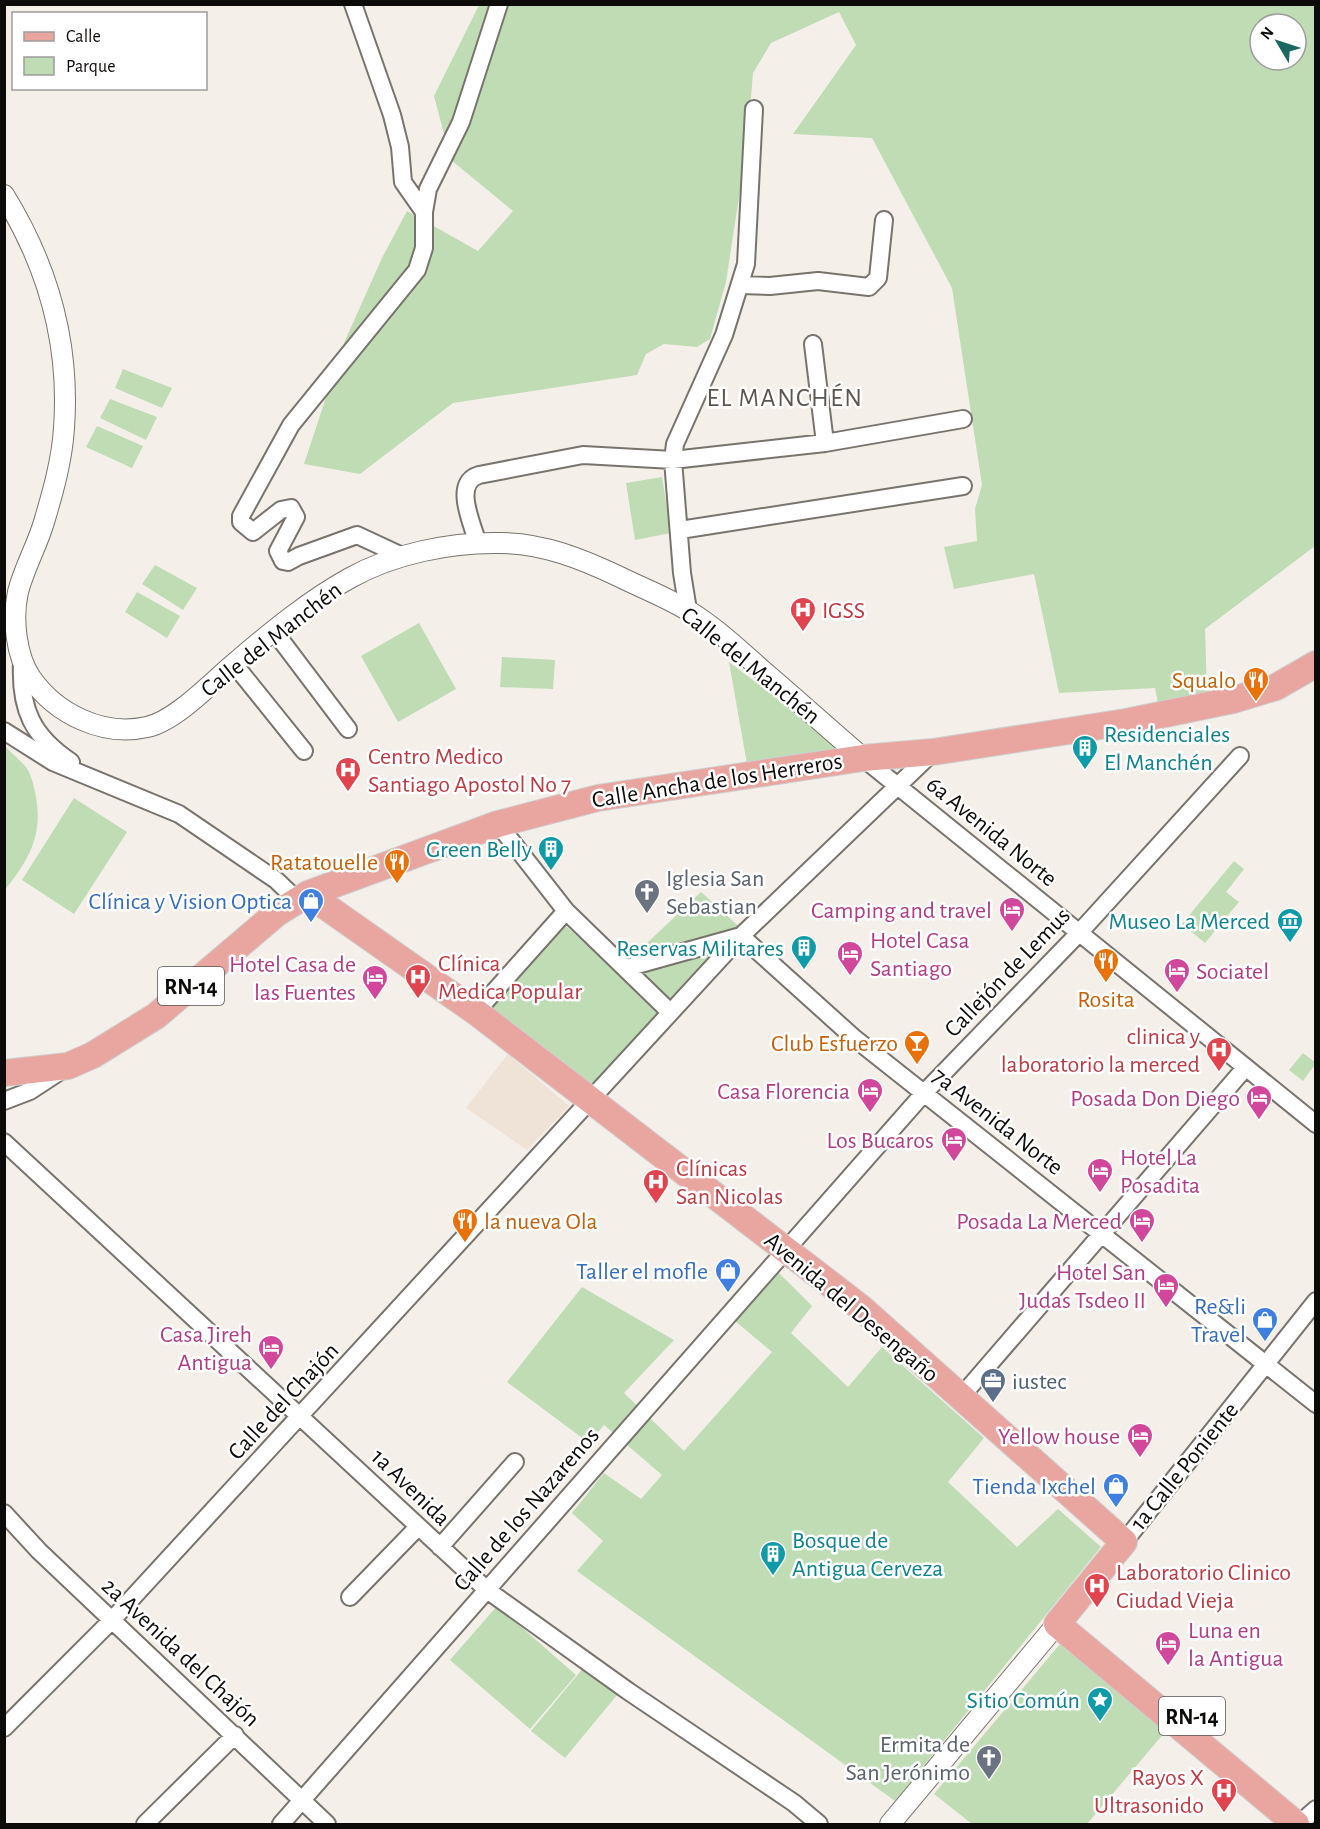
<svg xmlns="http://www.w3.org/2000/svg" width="1320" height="1829" font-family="'Alegreya Sans',sans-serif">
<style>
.built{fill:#efe2d7}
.green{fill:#bfdcb5;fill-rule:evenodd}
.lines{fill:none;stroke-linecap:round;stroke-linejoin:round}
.minor-casing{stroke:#78736d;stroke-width:20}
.tertiary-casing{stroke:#78736d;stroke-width:22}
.primary-casing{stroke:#cfcece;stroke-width:28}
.minor{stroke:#fff;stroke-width:16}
.tertiary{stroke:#fff;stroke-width:20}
.primary{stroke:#e9a6a0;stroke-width:26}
.labels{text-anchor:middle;stroke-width:5;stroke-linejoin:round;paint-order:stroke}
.shield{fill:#fff;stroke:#565453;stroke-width:1.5}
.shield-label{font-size:22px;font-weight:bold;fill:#0d0b09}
.health-label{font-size:24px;fill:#be3a42;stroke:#fff;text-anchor:start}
.street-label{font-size:24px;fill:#0d0b09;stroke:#fff}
.food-label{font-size:24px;fill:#c56008;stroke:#fff;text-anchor:end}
.culture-label{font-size:24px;fill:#0d838f;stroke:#fff;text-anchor:end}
.worship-label{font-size:24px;fill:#5b616d;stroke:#fff;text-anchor:start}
.shop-label{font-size:24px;fill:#366cbe;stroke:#fff;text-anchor:end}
.hotel-label{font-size:24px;fill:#b23c85;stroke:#fff;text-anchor:end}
.service-label{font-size:24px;fill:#4e5e75;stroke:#fff;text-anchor:start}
.neighbourhood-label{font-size:26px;letter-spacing:1.5px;fill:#5b5550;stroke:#fff}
</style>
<rect width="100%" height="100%" fill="#f5efe9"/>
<!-- built -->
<path class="built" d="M508,1054L569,1106L527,1150L466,1108Z"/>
<!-- green -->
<path class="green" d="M479,5H1315V546L1205,629L1207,693L1158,703L1155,688L1059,693L1034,574L954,589L944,547L977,541L975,509L982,485L952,288L872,138L793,134L856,45L839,12L771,43L753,73L747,145L726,282L710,339L697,347L664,344L646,354L637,375L453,403L360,474L304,464L344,343L382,258L407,211L478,251L513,211L451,160L434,96ZM1260,24H1296V60H1260Z
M123,369L172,388L162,408L115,388Z
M110,399L157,417L146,440L100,418Z
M97,426L143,446L132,468L86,447Z
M662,477L671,533L635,540L626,483Z
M155,565L197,588L183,610L142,584Z
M137,592L180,616L167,638L125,612Z
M419,623L456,689L398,722L361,656Z
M502,657L555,660L553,689L500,687Z
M729,662L852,755L747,764Z
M5,746C11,753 19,759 25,766C31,773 33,783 35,792C44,834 30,858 5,890Z
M74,798L127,832L74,914L22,880Z
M1234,861L1244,869L1226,892L1239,902L1205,943L1182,924Z
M701,892L745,932L627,962Z
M563,924L661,1008L590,1091L484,1012Z
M729,943L668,1004L633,971Z
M1303,1053L1316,1063L1303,1081L1289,1070Z
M777,1271L812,1306L791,1333L848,1387L882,1347L984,1438L948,1482L1017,1547L1058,1509L1101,1547L895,1801L577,1571L603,1541L572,1513L604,1473L641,1499L662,1475L604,1425L589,1443L507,1382L582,1287L674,1340L624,1393L684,1451L772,1352L735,1321Z
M497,1606L576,1675L530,1729L450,1660Z
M1060,1644L1165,1732L1087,1824H972L934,1794Z
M584,1667L617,1695L565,1758L531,1731Z"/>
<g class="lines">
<defs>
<path id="minor" d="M353,4L392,115L400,147L403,182L424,212
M740,285L770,286L818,281L869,287L878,278L884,220
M813,344L825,443
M680,530L963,486
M478,544C473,525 452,483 479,475L583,455L673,460L825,443L963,419
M400,555L357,535L299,556L288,562L283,561L278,551L296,517L291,508L281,510L253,532L241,522V516L291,425L417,270L424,248V212L428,189L461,122L499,4
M688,610L682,573L673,460L675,444L724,335L746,264L754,109
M274,631L348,729
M22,664C20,709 32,736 71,762
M234,664L304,751
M4,731L53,762L179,814L276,880L297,900
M863,758L1316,1124
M498,824L566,911L670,1012
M626,968L741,936L853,1037L1316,1404
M476,1012L566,911
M4,1101L30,1091L62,1070
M4,1142L487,1590L628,1691L794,1803L819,1824
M960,1398L1245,1068
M4,1513L39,1551L327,1824
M1124,1542L1316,1301
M440,1547L515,1462
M350,1597L418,1527
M4,1728L112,1620L741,936L933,752
M145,1824L235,1735
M281,1824L924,1093L1079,933L1240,756
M1299,1824L1316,1809"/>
<path id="tertiary" d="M4,195C48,266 70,345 64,428C62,460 53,492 44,522C37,546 24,568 18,592C12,618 16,656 31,678C56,714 103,737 147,727C176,721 214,680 236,662C271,632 310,600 350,578C393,554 450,542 500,543C543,543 582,559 620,577C642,588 666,597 687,610C714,626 738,649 762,670C796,699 829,729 863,758
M890,1824L1057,1624"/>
<path id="primary" d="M308,894L476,1012L860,1307L1124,1542L1057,1624L1296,1824
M4,1073L68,1066L93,1055L156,1016L277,913L308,894L498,824L598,798L863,758L933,752L1126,722L1233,700L1276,687L1316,664"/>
</defs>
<!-- minor casing -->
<use href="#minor" class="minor-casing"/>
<!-- tertiary casing -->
<use href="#tertiary" class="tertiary-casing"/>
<!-- primary casing -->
<use href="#primary" class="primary-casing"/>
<!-- minor -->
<use href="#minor" class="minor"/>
<!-- tertiary -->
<use href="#tertiary" class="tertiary"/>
<!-- primary -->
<use href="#primary" class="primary"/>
</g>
<!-- icons -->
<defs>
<symbol id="hospital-pin" viewBox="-11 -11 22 30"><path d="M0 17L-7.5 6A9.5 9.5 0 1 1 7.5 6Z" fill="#e0444e" stroke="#fff"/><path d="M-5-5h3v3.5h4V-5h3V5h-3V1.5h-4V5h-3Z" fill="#fff"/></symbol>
<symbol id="restaurant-pin" viewBox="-11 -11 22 30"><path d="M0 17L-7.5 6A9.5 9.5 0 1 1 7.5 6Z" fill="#e8710a" stroke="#fff"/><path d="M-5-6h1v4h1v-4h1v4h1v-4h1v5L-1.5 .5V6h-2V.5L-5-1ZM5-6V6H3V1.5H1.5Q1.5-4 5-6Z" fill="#fff"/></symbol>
<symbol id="building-pin" viewBox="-11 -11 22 30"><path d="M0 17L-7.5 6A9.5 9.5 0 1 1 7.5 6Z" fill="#0f9aa8" stroke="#fff"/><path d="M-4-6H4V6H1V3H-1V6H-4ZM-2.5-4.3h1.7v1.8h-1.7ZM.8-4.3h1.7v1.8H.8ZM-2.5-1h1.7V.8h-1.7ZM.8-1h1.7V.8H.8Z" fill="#fff"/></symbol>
<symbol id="church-pin" viewBox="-11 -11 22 30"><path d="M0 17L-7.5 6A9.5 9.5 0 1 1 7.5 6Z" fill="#6b7280" stroke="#fff"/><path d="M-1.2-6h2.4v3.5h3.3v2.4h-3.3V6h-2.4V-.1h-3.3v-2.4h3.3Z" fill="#fff"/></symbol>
<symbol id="shop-pin" viewBox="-11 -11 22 30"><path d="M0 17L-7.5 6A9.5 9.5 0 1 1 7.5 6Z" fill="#3f7fe0" stroke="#fff"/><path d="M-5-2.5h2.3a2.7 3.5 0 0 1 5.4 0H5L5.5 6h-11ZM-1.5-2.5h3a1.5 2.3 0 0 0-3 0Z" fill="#fff"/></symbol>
<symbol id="hotel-pin" viewBox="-11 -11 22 30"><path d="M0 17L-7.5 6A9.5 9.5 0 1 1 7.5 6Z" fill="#d1479c" stroke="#fff"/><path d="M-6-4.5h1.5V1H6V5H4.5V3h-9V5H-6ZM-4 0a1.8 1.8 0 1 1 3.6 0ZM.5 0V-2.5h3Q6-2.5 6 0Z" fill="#fff"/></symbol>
<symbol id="museum-pin" viewBox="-11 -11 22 30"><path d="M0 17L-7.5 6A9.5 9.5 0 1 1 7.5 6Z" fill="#0f9aa8" stroke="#fff"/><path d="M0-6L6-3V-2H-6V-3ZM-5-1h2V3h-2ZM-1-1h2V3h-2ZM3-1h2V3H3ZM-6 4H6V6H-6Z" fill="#fff"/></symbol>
<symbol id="bar-pin" viewBox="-11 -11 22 30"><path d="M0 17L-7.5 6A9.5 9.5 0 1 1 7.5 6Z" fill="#e8710a" stroke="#fff"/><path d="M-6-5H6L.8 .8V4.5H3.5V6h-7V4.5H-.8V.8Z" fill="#fff"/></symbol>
<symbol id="office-pin" viewBox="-11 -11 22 30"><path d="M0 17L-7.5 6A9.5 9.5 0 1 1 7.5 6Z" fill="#5c6f8a" stroke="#fff"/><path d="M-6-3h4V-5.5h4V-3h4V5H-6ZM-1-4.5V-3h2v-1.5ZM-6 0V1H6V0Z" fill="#fff"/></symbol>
<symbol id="sight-pin" viewBox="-11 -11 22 30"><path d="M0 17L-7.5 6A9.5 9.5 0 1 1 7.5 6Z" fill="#0f9aa8" stroke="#fff"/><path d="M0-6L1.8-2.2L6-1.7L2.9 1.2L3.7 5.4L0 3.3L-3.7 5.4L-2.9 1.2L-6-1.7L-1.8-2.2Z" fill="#fff"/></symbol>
</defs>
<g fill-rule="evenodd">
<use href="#hospital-pin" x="788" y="595" width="30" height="40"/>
<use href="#restaurant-pin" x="1241" y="665" width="30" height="40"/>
<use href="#building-pin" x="1070" y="733" width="30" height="40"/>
<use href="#hospital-pin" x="333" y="755" width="30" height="40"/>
<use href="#building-pin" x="536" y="834" width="30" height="40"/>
<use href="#restaurant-pin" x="382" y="847" width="30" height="40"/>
<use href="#church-pin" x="632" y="877" width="30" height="40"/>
<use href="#shop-pin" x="296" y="886" width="30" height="40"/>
<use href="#hotel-pin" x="997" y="895" width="30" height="40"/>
<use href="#museum-pin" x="1275" y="906" width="30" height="40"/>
<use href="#building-pin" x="789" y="933" width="30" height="40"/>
<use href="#hotel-pin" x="835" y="939" width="30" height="40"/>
<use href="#restaurant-pin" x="1091" y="946" width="30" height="40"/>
<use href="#hotel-pin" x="1162" y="956" width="30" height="40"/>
<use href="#hospital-pin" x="403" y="962" width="30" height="40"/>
<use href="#hotel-pin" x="360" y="963" width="30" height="40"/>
<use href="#bar-pin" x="902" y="1028" width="30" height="40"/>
<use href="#hospital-pin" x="1204" y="1035" width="30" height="40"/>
<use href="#hotel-pin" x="855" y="1076" width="30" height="40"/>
<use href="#hotel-pin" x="1244" y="1083" width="30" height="40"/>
<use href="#hotel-pin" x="939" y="1125" width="30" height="40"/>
<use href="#hotel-pin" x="1085" y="1156" width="30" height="40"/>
<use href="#hospital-pin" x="641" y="1167" width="30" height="40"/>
<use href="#restaurant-pin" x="450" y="1206" width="30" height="40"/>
<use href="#hotel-pin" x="1127" y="1206" width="30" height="40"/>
<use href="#shop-pin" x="713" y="1256" width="30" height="40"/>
<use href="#hotel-pin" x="1151" y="1271" width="30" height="40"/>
<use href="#shop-pin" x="1250" y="1305" width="30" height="40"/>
<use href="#hotel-pin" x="256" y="1333" width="30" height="40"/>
<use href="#office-pin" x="978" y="1366" width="30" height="40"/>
<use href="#hotel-pin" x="1125" y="1421" width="30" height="40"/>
<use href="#shop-pin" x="1101" y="1471" width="30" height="40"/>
<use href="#building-pin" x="758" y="1539" width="30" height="40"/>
<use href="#hospital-pin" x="1082" y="1571" width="30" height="40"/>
<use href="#hotel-pin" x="1153" y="1629" width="30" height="40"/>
<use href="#sight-pin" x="1085" y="1685" width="30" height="40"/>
<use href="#church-pin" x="974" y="1743" width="30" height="40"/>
<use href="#hospital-pin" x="1209" y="1776" width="30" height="40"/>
</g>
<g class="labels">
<!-- shield labels -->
<g class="shield">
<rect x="158" y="967" width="66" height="38" rx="4.5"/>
<rect x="1159" y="1697" width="66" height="38" rx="4.5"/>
</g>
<g class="shield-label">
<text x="191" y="994">RN-14</text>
<text x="1192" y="1724">RN-14</text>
</g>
<!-- health labels -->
<g class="health-label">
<text x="822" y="618">IGSS</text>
<text x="368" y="764">Centro Medico<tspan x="368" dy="28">Santiago Apostol No 7</tspan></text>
<text x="438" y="971">Clínica<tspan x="438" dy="28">Medica Popular</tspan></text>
<text x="1200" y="1044" text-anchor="end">clinica y<tspan x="1200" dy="28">laboratorio la merced</tspan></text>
<text x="676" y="1176">Clínicas<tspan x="676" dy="28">San Nicolas</tspan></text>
<text x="1116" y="1580">Laboratorio Clinico<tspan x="1116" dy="28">Ciudad Vieja</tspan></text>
<text x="1204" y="1785" text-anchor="end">Rayos X<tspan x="1204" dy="28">Ultrasonido</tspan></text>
</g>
<!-- street labels -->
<g class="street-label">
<text transform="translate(271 639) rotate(-38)" y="8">Calle del Manchén</text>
<text transform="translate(751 665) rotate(39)" y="8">Calle del Manchén</text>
<text transform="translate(717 780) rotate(-9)" y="8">Calle Ancha de los Herreros</text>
<text transform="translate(992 831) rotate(39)" y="8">6a Avenida Norte</text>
<text transform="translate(1007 972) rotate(-46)" y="8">Callejón de Lemus</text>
<text transform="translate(998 1121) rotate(38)" y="8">7a Avenida Norte</text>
<text transform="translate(852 1307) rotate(40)" y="8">Avenida del Desengaño</text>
<text transform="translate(283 1401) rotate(-47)" y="8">Calle del Chajón</text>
<text transform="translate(1184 1466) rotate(-51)" y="8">1a Calle Poniente</text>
<text transform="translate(411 1487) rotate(44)" y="8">1a Avenida</text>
<text transform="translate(526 1509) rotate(-49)" y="8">Calle de los Nazarenos</text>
<text transform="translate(181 1652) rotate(43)" y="8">2a Avenida del Chajón</text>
</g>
<!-- food labels -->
<g class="food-label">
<text x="1236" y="688">Squalo</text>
<text x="378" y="870">Ratatouelle</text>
<text x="1106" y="1007" text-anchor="middle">Rosita</text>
<text x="898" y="1051">Club Esfuerzo</text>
<text x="484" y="1229" text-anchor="start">la nueva Ola</text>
</g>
<!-- culture labels -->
<g class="culture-label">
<text x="1104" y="742" text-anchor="start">Residenciales<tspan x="1104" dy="28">El Manchén</tspan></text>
<text x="532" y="857">Green Belly</text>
<text x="1270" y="929">Museo La Merced</text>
<text x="784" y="956">Reservas Militares</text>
<text x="792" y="1548" text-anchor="start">Bosque de<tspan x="792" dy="28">Antigua Cerveza</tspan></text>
<text x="1080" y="1708">Sitio Común</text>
</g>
<!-- worship labels -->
<g class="worship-label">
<text x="666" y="886">Iglesia San<tspan x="666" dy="28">Sebastian</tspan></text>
<text x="970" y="1752" text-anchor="end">Ermita de<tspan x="970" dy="28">San Jerónimo</tspan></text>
</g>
<!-- shop labels -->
<g class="shop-label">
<text x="292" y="909">Clínica y Vision Optica</text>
<text x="708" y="1279">Taller el mofle</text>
<text x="1246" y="1314">Re&amp;li<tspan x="1246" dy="28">Travel</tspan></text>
<text x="1096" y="1494">Tienda Ixchel</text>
</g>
<!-- hotel labels -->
<g class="hotel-label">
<text x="992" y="918">Camping and travel</text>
<text x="870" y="948" text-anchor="start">Hotel Casa<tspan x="870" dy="28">Santiago</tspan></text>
<text x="356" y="972">Hotel Casa de<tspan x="356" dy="28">las Fuentes</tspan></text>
<text x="1196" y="979" text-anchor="start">Sociatel</text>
<text x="850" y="1099">Casa Florencia</text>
<text x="1240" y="1106">Posada Don Diego</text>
<text x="934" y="1148">Los Bucaros</text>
<text x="1120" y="1165" text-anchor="start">Hotel La<tspan x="1120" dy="28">Posadita</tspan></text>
<text x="1122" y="1229">Posada La Merced</text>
<text x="1146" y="1280">Hotel San<tspan x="1146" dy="28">Judas Tsdeo II</tspan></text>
<text x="252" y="1342">Casa Jireh<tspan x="252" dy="28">Antigua</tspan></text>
<text x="1120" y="1444">Yellow house</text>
<text x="1188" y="1638" text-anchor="start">Luna en<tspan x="1188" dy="28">la Antigua</tspan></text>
</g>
<!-- service labels -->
<g class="service-label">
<text x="1012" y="1389">iustec</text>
</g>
<!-- neighbourhood labels -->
<g class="neighbourhood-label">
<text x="785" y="406">EL MANCHÉN</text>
</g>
</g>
<!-- border -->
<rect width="1320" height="1829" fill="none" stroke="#0d0b09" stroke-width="12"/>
<!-- legend -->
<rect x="12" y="12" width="195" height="78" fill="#ffffff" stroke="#9e9d9d" stroke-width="1.5"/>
<rect x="24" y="32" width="30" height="9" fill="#e9a6a0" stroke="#9e9d9d" stroke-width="1.5"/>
<text x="66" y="42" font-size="18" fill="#0d0b09">Calle</text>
<rect x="24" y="57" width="30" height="18" fill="#bfdcb5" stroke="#9e9d9d" stroke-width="1.5"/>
<text x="66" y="72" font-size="18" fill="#0d0b09">Parque</text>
<!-- north arrow -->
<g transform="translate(1278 42) rotate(309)"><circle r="28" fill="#ffffff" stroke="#9e9d9d" stroke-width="1.5"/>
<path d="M0-4.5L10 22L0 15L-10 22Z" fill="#1b6863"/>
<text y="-9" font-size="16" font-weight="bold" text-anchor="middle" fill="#0d0b09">N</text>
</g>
</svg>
